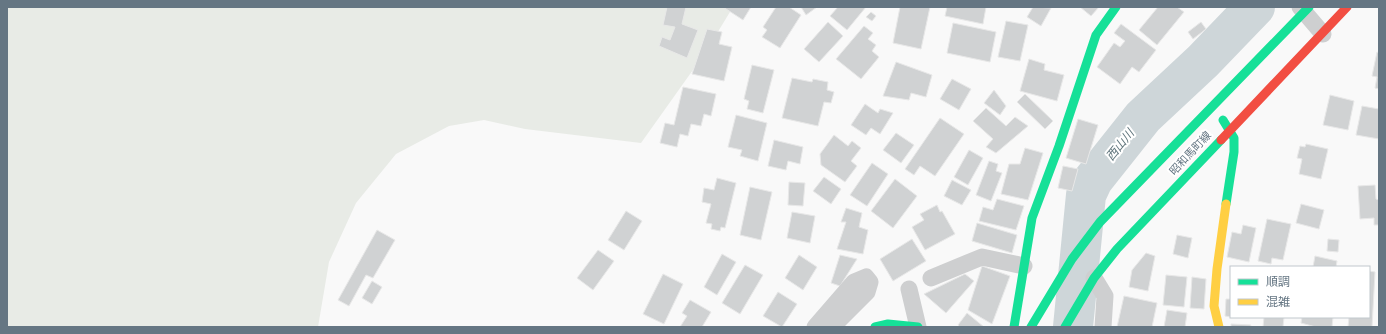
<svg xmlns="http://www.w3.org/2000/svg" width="1386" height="334" font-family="Raleway,'Noto Sans JP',sans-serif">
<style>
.green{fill:#e8ebe6}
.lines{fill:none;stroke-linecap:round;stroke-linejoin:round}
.river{stroke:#ced6d9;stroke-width:40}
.building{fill:#d0d2d3;stroke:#e8e8e8}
.street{stroke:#cecfd0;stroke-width:17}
.fast{stroke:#16e098;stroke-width:9}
.slow{stroke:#ffcf43;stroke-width:9}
.jam{stroke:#f24e42;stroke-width:9}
.labels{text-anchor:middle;stroke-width:4;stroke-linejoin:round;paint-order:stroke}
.street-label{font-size:11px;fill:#657683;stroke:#fff}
.water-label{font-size:12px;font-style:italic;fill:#60757c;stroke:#fff}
</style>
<rect width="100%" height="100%" fill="#f9f9f9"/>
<!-- green -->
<path class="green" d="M7,7H733L705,53L641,143L525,129L484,120L449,126L396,154L356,203L329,262L318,327H7Z"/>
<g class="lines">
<!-- river -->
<path class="river" d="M1073,327L1086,195L1093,180L1143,117L1203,61L1255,7"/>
</g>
<!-- building -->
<path class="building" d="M667,7H686L682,24L698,30L687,58L659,46L662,37L670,40L675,27L663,25Z
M723,7H751L743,20Z
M776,7H789L801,15L780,48L762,37L767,30L763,27Z
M801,7H817L806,15Z
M838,7H866L847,30L830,16Z
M900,7H930L921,49L893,43Z
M945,7H986L983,24L945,16L947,7Z
M1033,7L1051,8L1041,26L1027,17Z
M1080,7H1099L1091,16Z
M1158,7H1177L1184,12L1157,45L1139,30Z
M871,12L876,16L872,21L866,17Z
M1006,21L1028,25L1020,61L998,57Z
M828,22L843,36L819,62L804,49Z
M1201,22L1206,29L1193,39L1188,32Z
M953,23L996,32L990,62L947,53Z
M1121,24L1156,50L1139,72L1132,67L1120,84L1097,67L1114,43L1120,47L1125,41L1114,33Z
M864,26L873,33L868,39L876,45L872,51L879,57L861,79L836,59Z
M707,29L722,32L719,44L732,47L724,81L692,74Z
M1377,52L1379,53V89L1375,88L1377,77L1372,76Z
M1029,59L1045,64L1044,70L1064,75L1057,101L1020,91Z
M896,62L932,75L926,97L911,93L909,100L883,96Z
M752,65L774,70L763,113L747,109L749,101L744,99Z
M792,78L812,82L813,79L828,82L827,90L834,92L831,103L824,102L818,126L782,118Z
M952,79L971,89L959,110L940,99Z
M683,87L716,94L711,116L704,114L701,126L691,124L688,136L680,134L677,147L660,143L665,123L674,125Z
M994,90L1006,106L1000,115L984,103Z
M1025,94L1053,121L1045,129L1017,102Z
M1330,95L1354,101L1348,130L1323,125Z
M865,104L878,113L880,109L893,113L880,134L871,128L866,135L851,125Z
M1362,106L1379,109V139L1356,135Z
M986,108L1006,126L1015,117L1028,126L996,153L986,147L993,139L973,121Z
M736,115L767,123L758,161L740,156L742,150L728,147Z
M940,118L964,134L935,176L920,166L914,175L905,169Z
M1078,119L1098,125L1086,164L1066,158Z
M896,133L914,145L901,163L883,150Z
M834,135L848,146L852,141L861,148L851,161L857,166L845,182L821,165L820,154Z
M774,140L803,147L800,164L788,161L786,170L768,166Z
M1306,144L1328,149L1321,179L1299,174L1302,159L1297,158L1300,146L1305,147Z
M1025,148L1043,153L1028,200L1001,194L1009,164H1020Z
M969,150L983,158L968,185L954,177Z
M989,161L998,164L996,171L1002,173L991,201L976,195Z
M872,163L888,174L867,206L850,195Z
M1063,166L1078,169L1072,191L1058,188Z
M824,177L841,189L831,204L813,191Z
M717,178L736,183L725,228L721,227L720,231L711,229L712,224L706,223L711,204L702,202L704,188L714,190Z
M895,179L917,196L893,228L871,211Z
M952,180L971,190L962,205L944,196Z
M789,182L805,183L803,206L788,205Z
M1375,185L1376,199L1379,200V225H1374V218L1360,219L1358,186Z
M750,187L772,192L761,240L740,235Z
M997,199L1024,206L1016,230L979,221L983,207L993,210Z
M1301,204L1324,210L1319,229L1296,223Z
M937,205L940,212L942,211L955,234L925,250L912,227L924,220L920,214Z
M846,208L862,213L859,227L868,230L863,254L837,249L846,222H841Z
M626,211L642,221L624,250L608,240Z
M792,212L815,216L810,243L787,238Z
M1267,219L1291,224L1283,260L1272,258L1271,264L1258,261Z
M977,223L1017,235L1012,253L972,241Z
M1243,225L1256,228L1249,262L1227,257L1232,232L1241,234Z
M377,230L395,240L373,278L366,275L349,306L338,300Z
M1177,235L1192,238L1188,258L1173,254Z
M912,239L926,261L893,281L880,259Z
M1328,239L1339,240L1338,252L1327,251Z
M598,250L614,261L593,290L577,278Z
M1146,253L1155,256L1148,291L1129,287L1132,270Z
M722,254L736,262L717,295L704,287Z
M799,255L817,267L803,290L785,278Z
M840,255L857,259L840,286L831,283Z
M1315,256L1337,261L1336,267H1313Z
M745,265L763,275L740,314L722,303Z
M982,266L1010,276L992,324L968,310Z
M1369,271L1375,272L1372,327H1348L1349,317H1369Z
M663,274L683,284L664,324L643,314Z
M965,274L974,281L946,313L924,294Z
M1166,275L1187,277L1184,307L1163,305Z
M1192,277L1206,279L1204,309L1190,308Z
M372,281L382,287L372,304L362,298Z
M778,292L797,304L782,327L763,316Z
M1124,296L1157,303L1152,327H1117Z
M1226,299H1231V317L1225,316Z
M690,300L711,312L702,327H680L687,316L682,313Z
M1167,310L1187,313L1185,327H1164Z
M967,313L984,327H960L958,325Z
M1264,317H1284L1283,327H1263Z
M1302,317H1333L1332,327H1316L1301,323Z
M1231,324L1251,325L1250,327H1231Z"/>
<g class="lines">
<!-- street -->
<path class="street" d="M1300,7L1323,34
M931,278L982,257L1024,266
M1094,278L1105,296L1103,327
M909,289L918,327
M815,327L854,282L866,277L870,282L867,292L832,327"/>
<!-- fast -->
<path class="fast" d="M1223,120L1234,138V152L1226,204
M875,327L888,324L918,327
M1014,327L1032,218L1059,146L1096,35L1116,7
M1031,327L1072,259L1100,222L1309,7
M1065,327L1094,278L1117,249L1221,140"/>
<!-- slow -->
<path class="slow" d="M1219,327L1214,306L1217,269L1226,204"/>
<!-- jam -->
<path class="jam" d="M1221,140L1347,7"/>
</g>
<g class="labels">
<!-- street labels -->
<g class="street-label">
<text transform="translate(1190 153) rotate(-47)" y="4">昭和馬町線</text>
</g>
<!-- water labels -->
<g class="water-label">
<text transform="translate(1120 145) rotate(-51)" y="4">西山川</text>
</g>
</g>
<!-- border -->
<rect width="1386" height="334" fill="none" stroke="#657683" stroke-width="16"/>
<!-- legend -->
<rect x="1230" y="266" width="140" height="52" fill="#ffffff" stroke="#c1c8cd"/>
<rect x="1238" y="279" width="20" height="6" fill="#16e098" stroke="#c1c8cd"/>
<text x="1266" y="286" font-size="12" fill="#657683">順調</text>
<rect x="1238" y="299" width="20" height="6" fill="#ffcf43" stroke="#c1c8cd"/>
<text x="1266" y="306" font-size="12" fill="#657683">混雑</text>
</svg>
